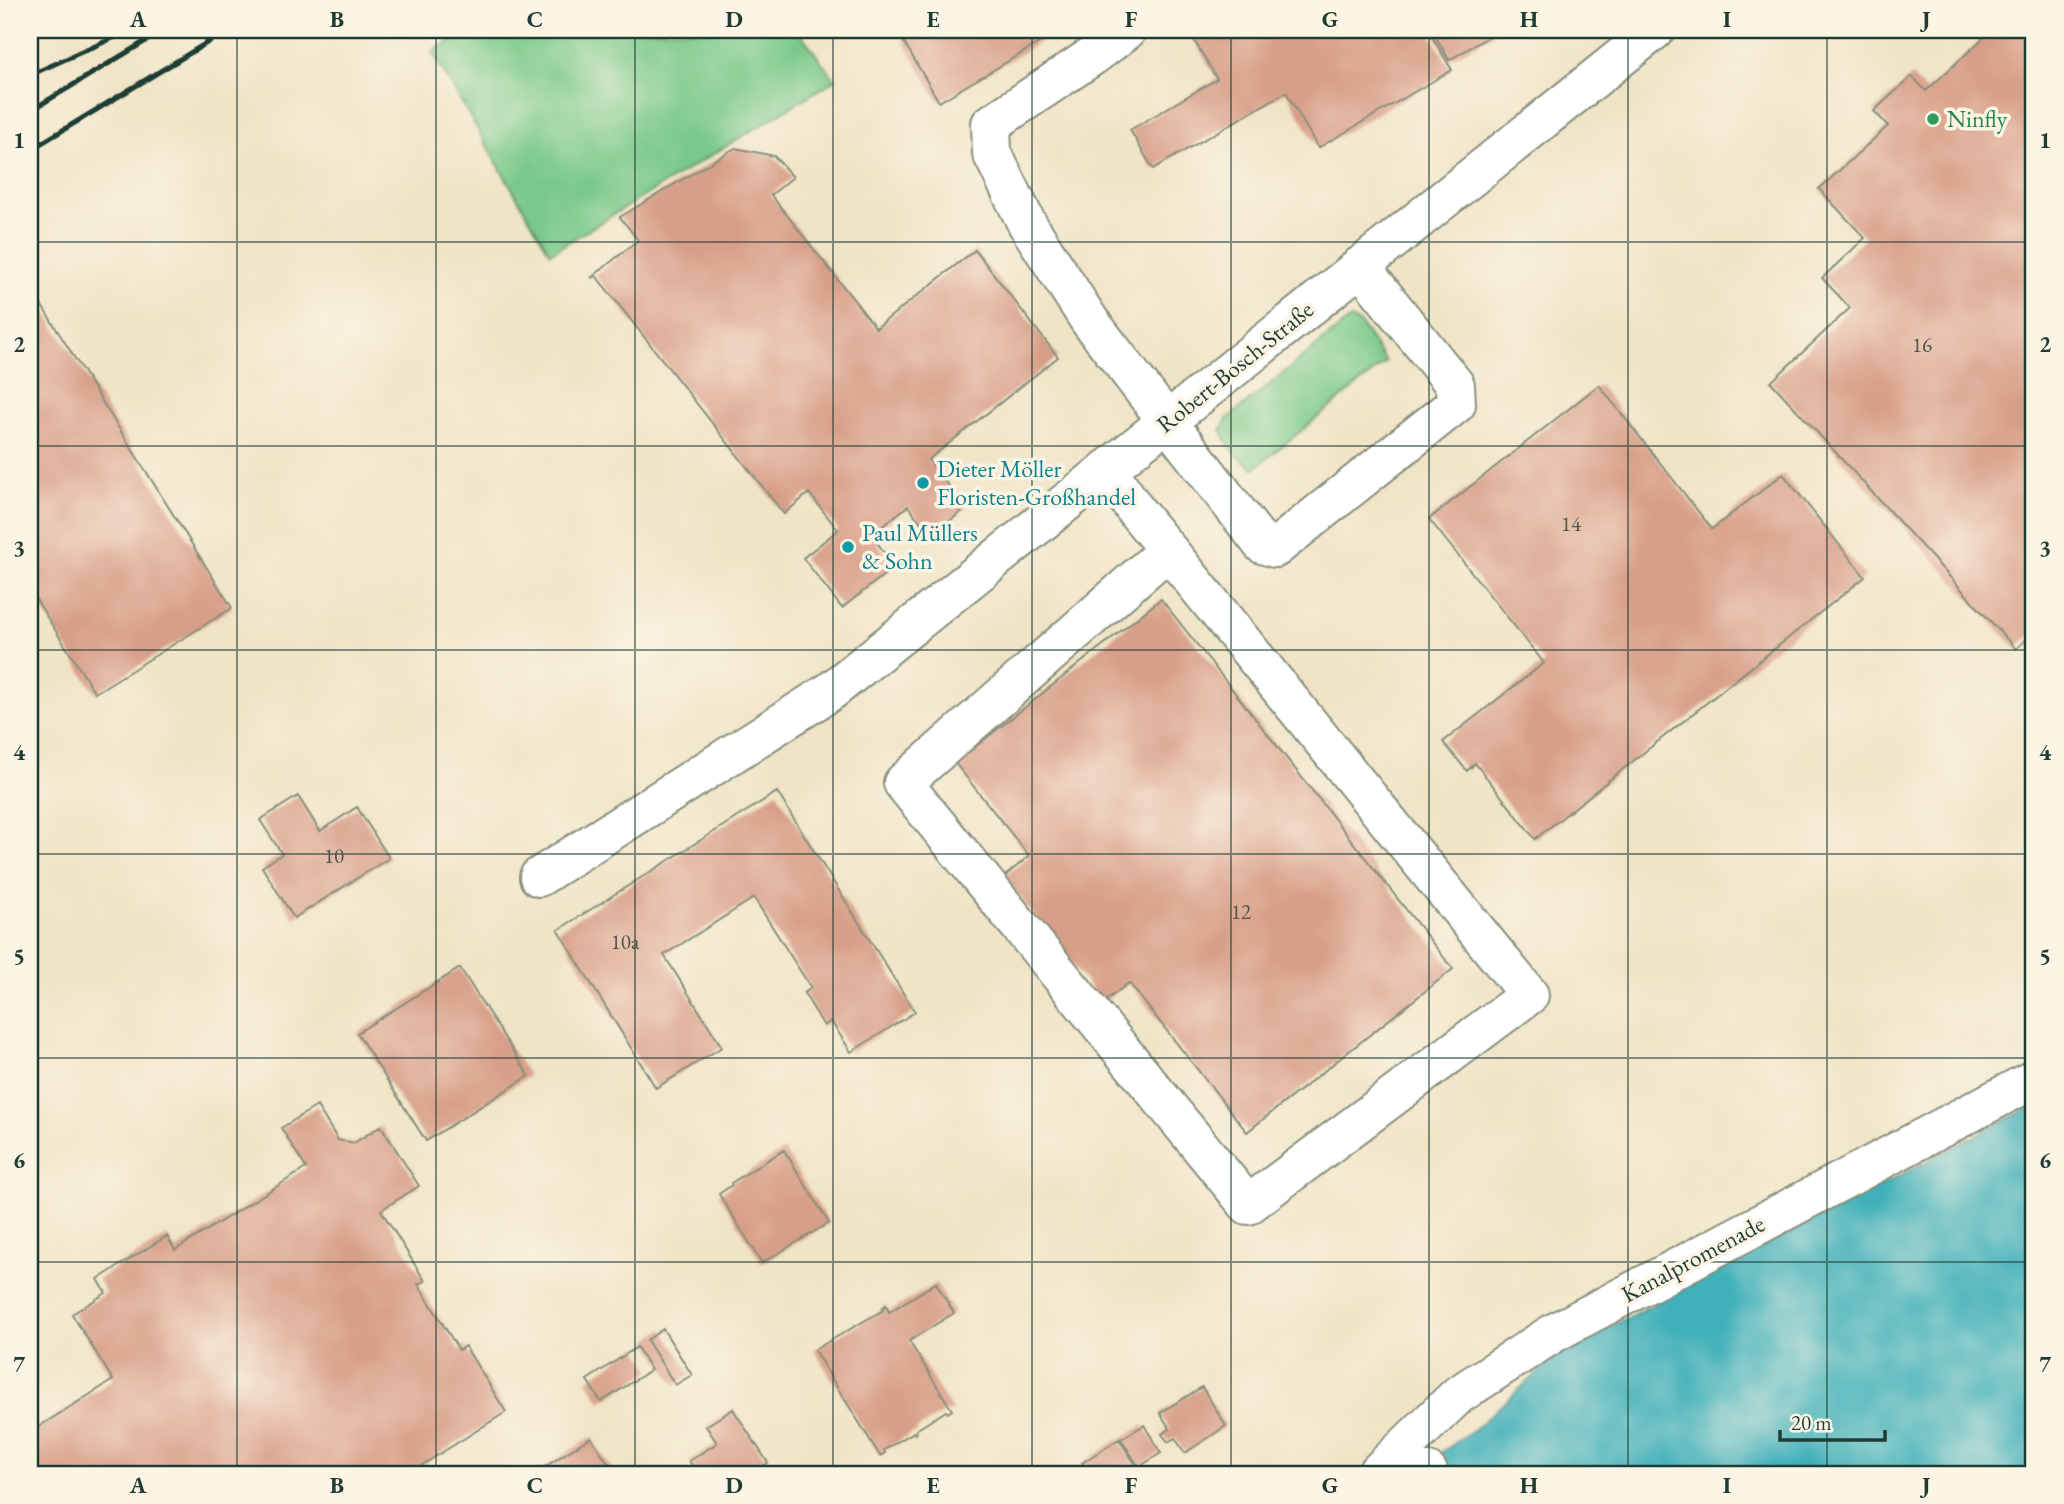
<svg xmlns="http://www.w3.org/2000/svg" width="2064" height="1504" font-family="'EB Garamond',serif">
<style>
.green{fill:#79c98a;stroke:#4c835f;stroke-width:2}
.water{fill:#40b0ba;stroke:#307677;stroke-width:2}
.building{fill:#d89f88}
.lines{fill:none;stroke-linecap:round;stroke-linejoin:round}
.minor-casing{stroke:#88907d;stroke-width:42}
.minor{stroke:#fff;stroke-width:38}
.rail{stroke:#1f3d34;stroke-width:5}
.grid{fill:none;stroke:#1f3d34;stroke-width:2;stroke-opacity:0.55}
.leisure-dot{fill:#2e9e5b;stroke:#fcf5e5;stroke-width:2.5}
.culture-dot{fill:#0f9aa8;stroke:#fcf5e5;stroke-width:2.5}
.labels{text-anchor:middle;stroke-width:7;stroke-linejoin:round;paint-order:stroke}
.number-label{font-size:21px;fill:#4d5649}
.leisure-label{font-size:24px;fill:#27864d;stroke:#fcf5e5;text-anchor:start}
.street-label{font-size:24px;fill:#1f3d34;stroke:#fcf5e5}
.culture-label{font-size:24px;fill:#0d838f;stroke:#fcf5e5;text-anchor:start}
.neatline{fill:none;stroke:#1f3d34;stroke-width:2.5}
.grid-label{font-size:23px;text-anchor:middle;font-weight:bold;fill:#1f3d34}
</style>
<rect width="100%" height="100%" fill="#fcf5e5"/>
<filter id="ink" filterUnits="userSpaceOnUse"><feTurbulence type="fractalNoise" baseFrequency=".0143" numOctaves="2"/><feDisplacementMap in="SourceGraphic" scale="14" xChannelSelector="R" yChannelSelector="G"/><feConvolveMatrix kernelMatrix="1 2 1 2 8 2 1 2 1" color-interpolation-filters="sRGB"/></filter>
<filter id="wash" filterUnits="userSpaceOnUse"><feTurbulence type="fractalNoise" baseFrequency=".00686" numOctaves="4" result="noise"/><feDisplacementMap in="SourceGraphic" scale="28" xChannelSelector="R" yChannelSelector="G"/><feGaussianBlur stdDeviation="1.57" result="paint"/><feColorMatrix in="noise" values="0 0 0 0 0 0 0 0 0 0 0 0 0 0 0 0 0 1.4 0 .05"/><feComposite in="paint" operator="in"/></filter>
<g filter="url(#wash)">
<rect width="100%" height="100%" fill="#f0e4c6"/>
<!-- green -->
<path class="green" d="M468,30H798L835,80L550,253L432,52Z
M1350,319L1359,322L1386,362L1255,468C1239,461 1227,445 1221,429L1227,419Z"/>
<!-- water -->
<path class="water" d="M2034,1105V1474H1428L1426,1463L1471,1432L1560,1353Z"/>
<g id="blocks">
<!-- building -->
<path class="building" d="M897,30H1061L939,102Z
M1188,30H1428L1452,70L1318,148L1286,92L1153,169L1130,130L1217,79Z
M1432,30H1500L1449,60Z
M1992,30H2034V632L2016,649L1771,382L1850,308L1822,278L1865,238L1819,189L1888,126L1874,111L1912,76L1926,91Z
M735,148L774,156L793,177L771,195L876,328L975,250L1058,357L928,460L966,508L931,536L908,506L871,535L895,566L842,608L803,558L838,530L809,493L784,514L596,276L591,278L638,240L620,217Z
M30,287L232,608L95,693L30,590Z
M1599,385L1712,529L1783,474L1865,577L1535,839L1475,763L1467,771L1443,742L1544,663L1429,519Z
M1161,599L1453,969L1247,1132L1129,983L1102,1003L1004,877L1029,856L955,763Z
M777,792L915,1012L851,1052L831,1021L824,1026L804,993L811,988L754,898L664,955L722,1047L656,1088L558,930Z
M298,796L320,831L357,807L389,858L294,918L262,867L282,854L260,820Z
M460,968L529,1076L426,1141L357,1033Z
M317,1106L338,1140L354,1143L381,1126L419,1186L381,1210L425,1281L418,1284L459,1350L465,1346L506,1412L408,1474H30V1432L113,1380L72,1314L106,1293L98,1279L167,1236L175,1250L306,1168L281,1128Z
M784,1150L829,1223L762,1263L719,1194L732,1185L731,1183Z
M936,1283L954,1313L909,1341L952,1410L948,1413L946,1411L916,1430L917,1432L915,1434L914,1432L884,1450L885,1453L880,1456L814,1350L883,1310L882,1308L886,1305L889,1312Z
M663,1329L692,1375L675,1385L647,1340Z
M637,1347L651,1370L601,1402L587,1380Z
M1202,1387L1226,1426L1185,1453L1175,1438L1168,1442L1162,1434L1170,1429L1160,1413Z
M733,1409L768,1463L750,1474H698L689,1461L717,1443L706,1426Z
M1144,1425L1161,1453L1139,1467L1121,1439Z
M591,1437L615,1474H534Z
M1119,1439L1142,1474H1089L1082,1463Z"/>
</g>
</g>
<g filter="url(#ink)">
<use href="#blocks" fill-opacity="0" stroke="#88907d" stroke-width="2"/>
<g class="lines">
<defs>
<path id="minor" d="M1127,30L1094,55L991,124L992,153L1026,222L1089,320L1262,544L1275,548L1456,404L1455,385L1360,266
M1107,469L1136,511L1168,550L1529,995L1248,1205L903,783L1168,550
M539,877L831,691L1655,30
M1376,1474L1458,1395L1552,1334L2034,1079
M1425,1474L1428,1472"/>
</defs>
<!-- minor casing -->
<use href="#minor" class="minor-casing"/>
<!-- minor -->
<use href="#minor" class="minor"/>
<!-- rail -->
<path class="rail" d="M30,75L131,30
M30,111L164,30
M30,150L228,30"/>
</g>
</g>
<!-- grid -->
<path class="grid" d="M237,30V1474M436,30V1474M635,30V1474M833,30V1474M1032,30V1474M1231,30V1474M1429,30V1474M1628,30V1474M1827,30V1474M30,242H2034M30,446H2034M30,650H2034M30,854H2034M30,1058H2034M30,1262H2034"/>
<!-- markers -->
<circle class="leisure-dot" cx="1933" cy="119" r="7"/>
<g class="culture-dot">
<circle cx="923" cy="483" r="7"/>
<circle cx="848" cy="547" r="7"/>
</g>
<g class="labels">
<!-- number labels -->
<g class="number-label">
<text x="1922" y="352">16</text>
<text x="1571" y="531">14</text>
<text x="334" y="863">10</text>
<text x="1241" y="919">12</text>
<text x="625" y="949">10a</text>
</g>
<!-- leisure labels -->
<g class="leisure-label">
<text x="1947" y="127">Ninfly</text>
</g>
<!-- street labels -->
<g class="street-label">
<text transform="translate(1235 367) rotate(-39)" y="8">Robert-Bosch-Straße</text>
<text transform="translate(1693 1259) rotate(-28)" y="8">Kanalpromenade</text>
</g>
<!-- culture labels -->
<g class="culture-label">
<text x="937" y="477">Dieter Möller<tspan x="937" dy="28">Floristen-Großhandel</tspan></text>
<text x="862" y="541">Paul Müllers<tspan x="862" dy="28">&amp; Sohn</tspan></text>
</g>
</g>
<!-- margin -->
<rect width="2064" height="1504" fill="none" stroke="#fcf5e5" stroke-width="77"/>
<!-- scale -->
<path d="M1780 1430v10h105v-10" fill="none" stroke="#1f3d34" stroke-width="3.5"/>
<text x="1791" y="1430" font-size="21" fill="#1f3d34" stroke="#fcf5e5" stroke-width="5" paint-order="stroke">20 m</text>
<rect x="38" y="38" width="1987" height="1428" class="neatline"/>
<g class="grid-label">
<text x="138" y="27">A</text>
<text x="337" y="27">B</text>
<text x="535" y="27">C</text>
<text x="734" y="27">D</text>
<text x="933" y="27">E</text>
<text x="1131" y="27">F</text>
<text x="1330" y="27">G</text>
<text x="1529" y="27">H</text>
<text x="1727" y="27">I</text>
<text x="1926" y="27">J</text>
<text x="19" y="148">1</text>
<text x="2045" y="148">1</text>
<text x="19" y="352">2</text>
<text x="2045" y="352">2</text>
<text x="19" y="556">3</text>
<text x="2045" y="556">3</text>
<text x="19" y="760">4</text>
<text x="2045" y="760">4</text>
<text x="19" y="964">5</text>
<text x="2045" y="964">5</text>
<text x="19" y="1168">6</text>
<text x="2045" y="1168">6</text>
<text x="19" y="1372">7</text>
<text x="2045" y="1372">7</text>
<text x="138" y="1493">A</text>
<text x="337" y="1493">B</text>
<text x="535" y="1493">C</text>
<text x="734" y="1493">D</text>
<text x="933" y="1493">E</text>
<text x="1131" y="1493">F</text>
<text x="1330" y="1493">G</text>
<text x="1529" y="1493">H</text>
<text x="1727" y="1493">I</text>
<text x="1926" y="1493">J</text>
</g>
</svg>
